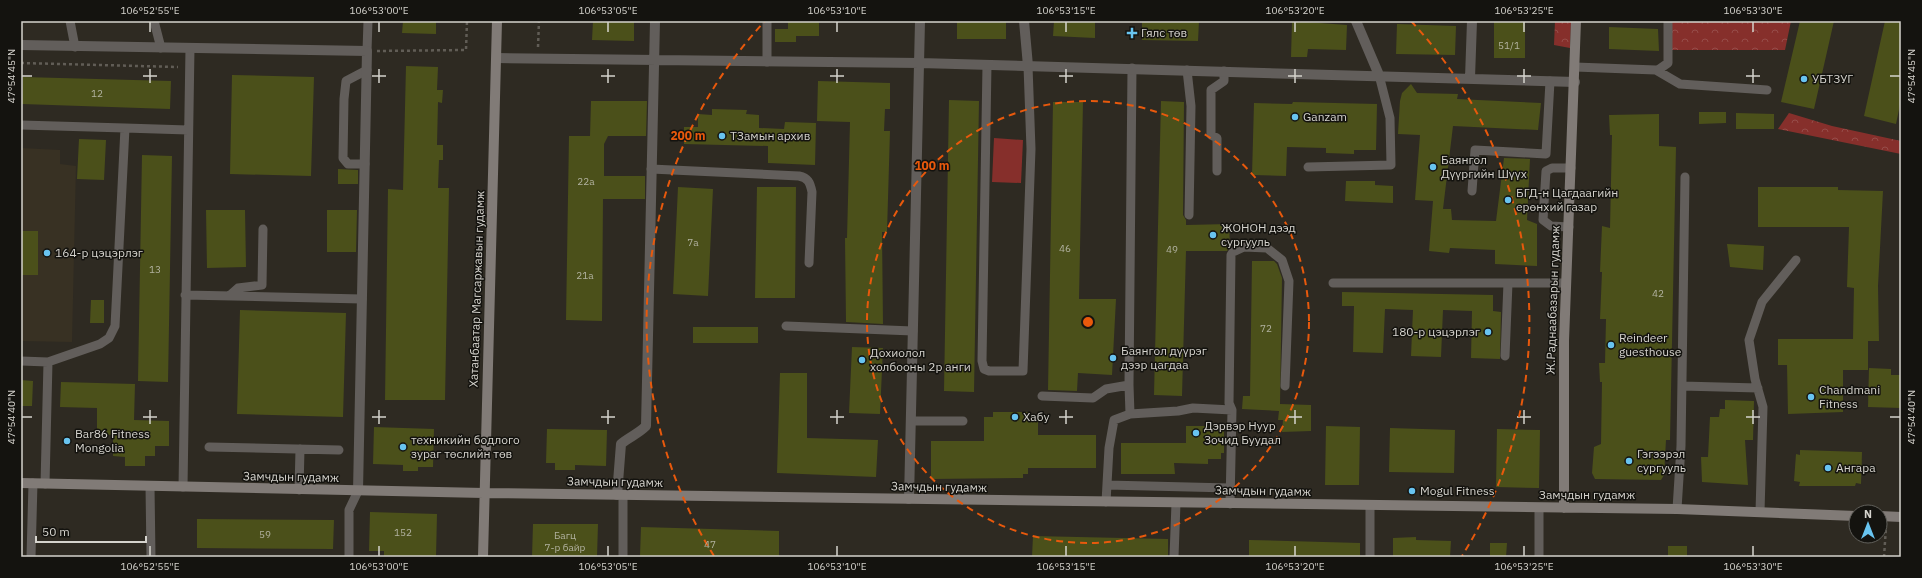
<svg xmlns="http://www.w3.org/2000/svg" width="1922" height="578" font-family="'IBM Plex Sans',sans-serif">
<style>
.built{fill:#383123}
.grass{fill:#862f2b}
.forest{fill:url(#forest-crowns)}
.building{fill:#4b501a}
.lines{fill:none;stroke-linecap:round;stroke-linejoin:round}
.path{stroke:#615d56;stroke-width:2.5;stroke-dasharray:3 3;stroke-linecap:butt}
.lane{stroke:#625e5b;stroke-width:9}
.street{stroke:#625e5b;stroke-width:10}
.secondary{stroke:#817b77;stroke-width:10}
.ticks{fill:none;stroke:#d5d3cd;stroke-width:1.5}
.ring{fill:none;stroke:#e8590c;stroke-width:2;stroke-dasharray:7 5}
.poi-dot{fill:#68c4f0;stroke:#14130f;stroke-width:1.5}
.labels{text-anchor:middle;stroke-width:3;stroke-linejoin:round;paint-order:stroke}
.number-label{font-size:10px;fill:#b2b2a0}
.poi-label{font-size:12px;fill:#d5d3cd;stroke:#14130f;text-anchor:start}
.street-label{font-size:12px;fill:#d5d3cd;stroke:#14130f}
.centre{fill:#e8590c;stroke:#14130f;stroke-width:2}
.ring-label{font-size:12px;text-anchor:middle;font-weight:bold;fill:#e8590c;stroke:#14130f;stroke-width:3;stroke-linejoin:round;paint-order:stroke}
.neatline{fill:none;stroke:#d5d3cd;stroke-width:1.5}
.ticks-label{font-size:10px;text-anchor:middle;fill:#d5d3cd}
</style>
<defs>
<pattern id="forest-crowns" width="20" height="18" patternUnits="userSpaceOnUse"><rect width="20" height="18" fill="#862f2b"/><path d="M2 6a3 3 0 1 1 6 0M12 15a3 3 0 1 1 6 0" fill="none" stroke="#964c49"/></pattern>
</defs>
<rect width="100%" height="100%" fill="#2e2a22"/>
<!-- built -->
<path class="built" d="M21,148L60,150V164L76,166L72,342L21,341Z"/>
<!-- grass -->
<path class="grass" d="M994,138L1023,140L1021,183L992,182Z"/>
<!-- forest -->
<path class="forest" d="M1555,21H1571L1570,48L1554,45Z
M1668,21H1791L1785,50H1669Z
M1789,113L1832,126L1901,141V154L1778,129Z"/>
<!-- building -->
<path class="building" d="M403,21H436V34L402,33Z
M593,21H634V41L592,40Z
M788,21H819V36H796V42H775V29H788Z
M957,21H1006V39H957Z
M1054,21H1095V38L1053,36Z
M1142,21H1199L1198,41L1142,40Z
M1292,21L1347,25L1346,50L1308,49L1307,57H1291Z
M1494,21H1525V58H1494Z
M1800,21H1834L1814,109L1781,102Z
M1885,21H1901V100L1896,124L1864,116Z
M1397,24L1456,26L1455,55L1396,54Z
M1609,27L1658,29L1659,51L1609,49Z
M406,66L438,67L437,90H443L442,103L438,102L437,145H443V160H439L438,188H449L445,400H385L388,189L403,190Z
M232,75L314,77L311,176L230,174Z
M23,77L171,81L170,109L22,104Z
M818,81L890,83V109H885L884,131H890L887,232H882L883,324L846,322L845,238H847L850,122L817,121Z
M1411,84L1417,93L1458,94L1457,99L1541,103L1538,130L1453,126L1443,209H1451L1452,220L1496,221L1504,158L1530,159L1527,220L1537,224V266L1495,264V250L1450,248L1449,253L1429,251L1433,201L1415,200L1420,135L1398,134L1400,101L1402,93Z
M949,100L979,101L974,392L944,391Z
M591,101H647L646,136H608L604,144V176H645V199H603L602,321L566,320L569,136H590Z
M1161,101L1184,102L1183,215L1186,220V225L1229,224L1230,247L1227,251H1186L1182,396L1154,395Z
M1053,102H1083L1079,299H1116L1112,375L1078,373L1077,391L1048,390Z
M1293,102L1377,104L1376,150H1354V154L1326,153V148L1287,147L1286,176L1252,175L1254,103L1292,104Z
M712,109L747,110L746,114L759,115V128L784,129L785,122L816,123L815,165L768,163V146L684,144V127H698V114L712,115Z
M1699,112H1726V123L1699,124Z
M1736,113L1774,114V129H1736Z
M1659,114V146L1676,147L1670,440H1666L1664,475L1661,480L1595,479L1592,473L1594,447L1601,444L1602,382H1600L1599,363H1605L1606,319H1600L1602,272H1600L1602,226L1610,228L1612,135H1610L1609,115Z
M79,139L106,140L104,180L77,179Z
M142,155L172,156L168,382L138,381Z
M338,169L358,170V184H338Z
M1346,181H1375V185L1393,186V203L1345,201Z
M678,187L713,189L708,296L673,294Z
M757,187H796L795,298H755Z
M1758,187H1838V190L1883,191L1878,286L1879,341H1868V370H1843V412L1788,414L1787,365H1778V339H1853L1854,288L1847,287L1849,227H1758Z
M206,210H245L246,267L207,268Z
M327,210H357L356,252H327Z
M21,231H38V275H21Z
M1727,244L1764,246L1763,270L1730,267Z
M1252,261H1274L1277,264L1282,278L1280,404L1311,405V431L1282,432L1283,420H1278L1279,411L1242,409L1243,396H1250Z
M1342,292L1493,295V311L1501,312L1500,359L1471,358L1472,311L1443,310L1441,357L1411,356L1413,310L1385,309L1383,353L1353,352L1354,306H1342Z
M91,300H104V323H90Z
M240,310L346,313L343,417L237,414Z
M693,327H758V343H693Z
M852,347L883,348L880,414L849,413Z
M1869,368L1891,369V375H1901V408L1868,407Z
M780,373H807V438L878,440L876,477L777,473Z
M21,380L33,381L32,406H21Z
M61,382L135,384L134,420L169,421V446H155V456H145V466H125V457L113,456V435L97,434V408L60,407Z
M1725,400L1754,401L1753,440H1745L1748,485L1702,482L1701,457H1708L1710,417H1719L1720,409H1725Z
M993,412H1029V419H1038V435H1096V468H1028V474H1023V478L931,479V441H984V417H993Z
M1186,426H1224V453H1221V459H1208V464L1174,463L1175,474H1121V443H1186Z
M1326,426L1360,427L1359,485H1325Z
M374,427L434,429L433,467H418V471H403V465L373,464Z
M1390,428L1455,430L1454,473L1389,472Z
M547,429L607,430L606,466L575,465V470H555V463H546Z
M1497,429L1540,430L1539,488L1496,487Z
M1800,450L1862,452L1861,484L1856,483L1855,486H1799L1800,482L1794,481L1796,454L1800,455Z
M370,512L437,514L436,557H384V551H369Z
M197,519L334,520L333,549L197,548Z
M533,524H598L597,557H532Z
M641,527L779,531V557L640,556Z
M1033,536L1168,539V557H1032Z
M1416,537V540L1451,541L1450,557H1393V538Z
M1249,540L1360,543V557H1249Z
M1490,543H1507L1506,557H1490Z
M1668,546H1687V557H1668Z"/>
<g class="lines">
<!-- path -->
<path class="path" d="M538,47L539,21
M377,51L466,50L467,21
M21,63L178,67
M1884,557L1886,527"/>
<!-- lane -->
<path class="lane" d="M70,21L75,47
M154,21L161,48
M367,51L368,21
M767,62V21
M987,65L982,361L984,369L989,371H1023L1031,149L1028,66
M1575,67L1656,70L1680,84L1767,90
M1187,70L1191,106L1189,215
M1658,70L1668,63V21
M21,125L125,128
M365,164H348L343,158L344,99L346,81L367,70
M1308,167L1391,165L1390,118L1379,75
M651,169L799,176C808,178 810,182 812,192L809,263
M1217,171V138L1211,135V90L1224,81V71
M1472,191L1475,150L1546,154L1550,81
M1569,227L1551,226L1543,220L1546,171L1552,168H1571
M1333,283H1566
M185,295L362,299
M229,296L238,288L262,285L263,229
M786,326L913,331
M1505,356L1508,283
M21,361L48,362L100,344L109,338L115,326L125,128L188,130
M1129,385L1132,68
M1682,386L1758,388
M1042,396L1093,398L1106,389L1129,385L1130,414L1178,411L1193,408L1232,410L1230,504
M1232,410L1229,403L1231,255L1233,252L1244,247L1267,248L1282,260L1289,281L1285,386
M911,421H963
M209,447L339,450
M45,484L48,362
M1107,485L1230,488
M150,486L151,557
M183,487L190,48
M299,490L300,449
M1106,502L1109,448L1114,420L1130,414
M1370,506V557
M1677,509L1681,446L1685,177
M1760,512L1763,407L1755,379L1749,340L1762,302L1796,260
M31,557L33,483
M349,557V510L358,491
M623,557V495
M1174,557L1176,503
M1539,557V508"/>
<!-- street -->
<path class="street" d="M1024,21L1028,66
M1356,21L1379,75
M21,45L367,51L358,491
M497,58L920,63L1575,82
M1470,78L1472,21
M617,495L621,444C629,437 638,434 646,426L655,21
M909,499L920,21"/>
<!-- secondary -->
<path class="secondary" d="M21,483L484,493L1677,509L1856,516
M1564,508V341L1576,21
M1880,516L1901,517
M483,557L497,21"/>
</g>
<!-- ticks -->
<path class="ticks" d="M150,22V32M379,22V32M608,22V32M837,22V32M1066,22V32M1295,22V32M1524,22V32M1753,22V32M150,69V83M379,69V83M608,69V83M837,69V83M1066,69V83M1295,69V83M1524,69V83M1753,69V83M22,76H32M143,76H157M372,76H386M601,76H615M830,76H844M1059,76H1073M1288,76H1302M1517,76H1531M1746,76H1760M1890,76H1900M150,410V424M379,410V424M608,410V424M837,410V424M1066,410V424M1295,410V424M1524,410V424M1753,410V424M22,417H32M143,417H157M372,417H386M601,417H615M830,417H844M1059,417H1073M1288,417H1302M1517,417H1531M1746,417H1760M1890,417H1900M150,546V556M379,546V556M608,546V556M837,546V556M1066,546V556M1295,546V556M1524,546V556M1753,546V556"/>
<!-- distance rings -->
<g class="ring">
<circle cx="1088" cy="322" r="221"/>
<path d="M714 556A441 441 0 0 1 765 21M1411 21A441 441 0 0 1 1462 556"/>
</g>
<!-- markers -->
<g class="poi-dot">
<path d="M1130 27h4v4h4v4h-4v4h-4v-4h-4v-4h4z"/>
<circle cx="1804" cy="79" r="4"/>
<circle cx="1295" cy="117" r="4"/>
<circle cx="722" cy="136" r="4"/>
<circle cx="1433" cy="167" r="4"/>
<circle cx="1508" cy="200" r="4"/>
<circle cx="1213" cy="235" r="4"/>
<circle cx="47" cy="253" r="4"/>
<circle cx="1488" cy="332" r="4"/>
<circle cx="1611" cy="345" r="4"/>
<circle cx="1113" cy="358" r="4"/>
<circle cx="862" cy="360" r="4"/>
<circle cx="1811" cy="397" r="4"/>
<circle cx="1015" cy="417" r="4"/>
<circle cx="1196" cy="433" r="4"/>
<circle cx="67" cy="441" r="4"/>
<circle cx="403" cy="447" r="4"/>
<circle cx="1629" cy="461" r="4"/>
<circle cx="1828" cy="468" r="4"/>
<circle cx="1412" cy="491" r="4"/>
</g>
<g class="labels">
<!-- number labels -->
<g class="number-label">
<text x="1509" y="49">51/1</text>
<text x="97" y="97">12</text>
<text x="586" y="185">22а</text>
<text x="693" y="246">7а</text>
<text x="1065" y="252">46</text>
<text x="1172" y="253">49</text>
<text x="155" y="273">13</text>
<text x="585" y="279">21а</text>
<text x="1658" y="297">42</text>
<text x="1266" y="332">72</text>
<text x="403" y="536">152</text>
<text x="265" y="538">59</text>
<text x="565" y="539">Багц<tspan x="565" dy="12">7-р байр</tspan></text>
<text x="710" y="548">47</text>
</g>
<!-- poi labels -->
<g class="poi-label">
<text x="1141" y="37">Гялс төв</text>
<text x="1812" y="83">УБТЗУГ</text>
<text x="1303" y="121">Ganzam</text>
<text x="730" y="140">ТЗамын архив</text>
<text x="1441" y="164">Баянгол<tspan x="1441" dy="14">Дүүргийн Шүүх</tspan></text>
<text x="1516" y="197">БГД-н Цагдаагийн<tspan x="1516" dy="14">ерөнхий газар</tspan></text>
<text x="1221" y="232">ЖОНОН дээд<tspan x="1221" dy="14">сургууль</tspan></text>
<text x="55" y="257">164-р цэцэрлэг</text>
<text x="1480" y="336" text-anchor="end">180-р цэцэрлэг</text>
<text x="1619" y="342">Reindeer<tspan x="1619" dy="14">guesthouse</tspan></text>
<text x="1121" y="355">Баянгол дүүрэг<tspan x="1121" dy="14">дээр цагдаа</tspan></text>
<text x="870" y="357">Дохиолол<tspan x="870" dy="14">холбооны 2р анги</tspan></text>
<text x="1819" y="394">Chandmani<tspan x="1819" dy="14">Fitness</tspan></text>
<text x="1023" y="421">Хабу</text>
<text x="1204" y="430">Дэрвэр Нуур<tspan x="1204" dy="14">Зочид Буудал</tspan></text>
<text x="75" y="438">Bar86 Fitness<tspan x="75" dy="14">Mongolia</tspan></text>
<text x="411" y="444">техникийн бодлого<tspan x="411" dy="14">зураг төслийн төв</tspan></text>
<text x="1637" y="458">Гэгээрэл<tspan x="1637" dy="14">сургууль</tspan></text>
<text x="1836" y="472">Ангара</text>
<text x="1420" y="495">Mogul Fitness</text>
</g>
<!-- street labels -->
<g class="street-label">
<text transform="translate(477 289) rotate(-88)" y="4">Хатанбаатар Магсаржавын гудамж</text>
<text transform="translate(1553 300) rotate(-88)" y="4">Ж.Раднаабазарын гудамж</text>
<text transform="translate(291 477) rotate(1)" y="4">Замчдын гудамж</text>
<text transform="translate(615 482) rotate(1)" y="4">Замчдын гудамж</text>
<text transform="translate(939 487) rotate(1)" y="4">Замчдын гудамж</text>
<text transform="translate(1263 491) rotate(1)" y="4">Замчдын гудамж</text>
<text x="1587" y="499">Замчдын гудамж</text>
</g>
</g>
<circle cx="1088" cy="322" r="6" class="centre"/>
<g class="ring-label">
<text x="688" y="140">200 m</text>
<text x="932" y="170">100 m</text>
</g>
<!-- border -->
<rect width="1922" height="578" fill="none" stroke="#14130f" stroke-width="44"/>
<!-- north arrow -->
<g transform="translate(1868 524)"><circle r="19" fill="#14130f" stroke="#61605b"/>
<path d="M0-3L7 15L0 10L-7 15Z" fill="#68c4f0"/>
<text y="-6" font-size="11" font-weight="bold" text-anchor="middle" fill="#d5d3cd">N</text>
</g>
<!-- scale -->
<path d="M36 536v6h110v-6" fill="none" stroke="#d5d3cd" stroke-width="2"/>
<text x="42" y="536" font-size="12" fill="#d5d3cd" stroke="#14130f" stroke-width="3" paint-order="stroke">50 m</text>
<rect x="22" y="22" width="1878" height="534" class="neatline"/>
<g class="ticks-label">
<text x="150" y="14">106°52'55"E</text>
<text x="379" y="14">106°53'00"E</text>
<text x="608" y="14">106°53'05"E</text>
<text x="837" y="14">106°53'10"E</text>
<text x="1066" y="14">106°53'15"E</text>
<text x="1295" y="14">106°53'20"E</text>
<text x="1524" y="14">106°53'25"E</text>
<text x="1753" y="14">106°53'30"E</text>
<text transform="translate(11 76) rotate(-90)" y="4">47°54'45"N</text>
<text transform="translate(1911 76) rotate(-90)" y="4">47°54'45"N</text>
<text transform="translate(11 417) rotate(-90)" y="4">47°54'40"N</text>
<text transform="translate(1911 417) rotate(-90)" y="4">47°54'40"N</text>
<text x="150" y="570">106°52'55"E</text>
<text x="379" y="570">106°53'00"E</text>
<text x="608" y="570">106°53'05"E</text>
<text x="837" y="570">106°53'10"E</text>
<text x="1066" y="570">106°53'15"E</text>
<text x="1295" y="570">106°53'20"E</text>
<text x="1524" y="570">106°53'25"E</text>
<text x="1753" y="570">106°53'30"E</text>
</g>
</svg>
